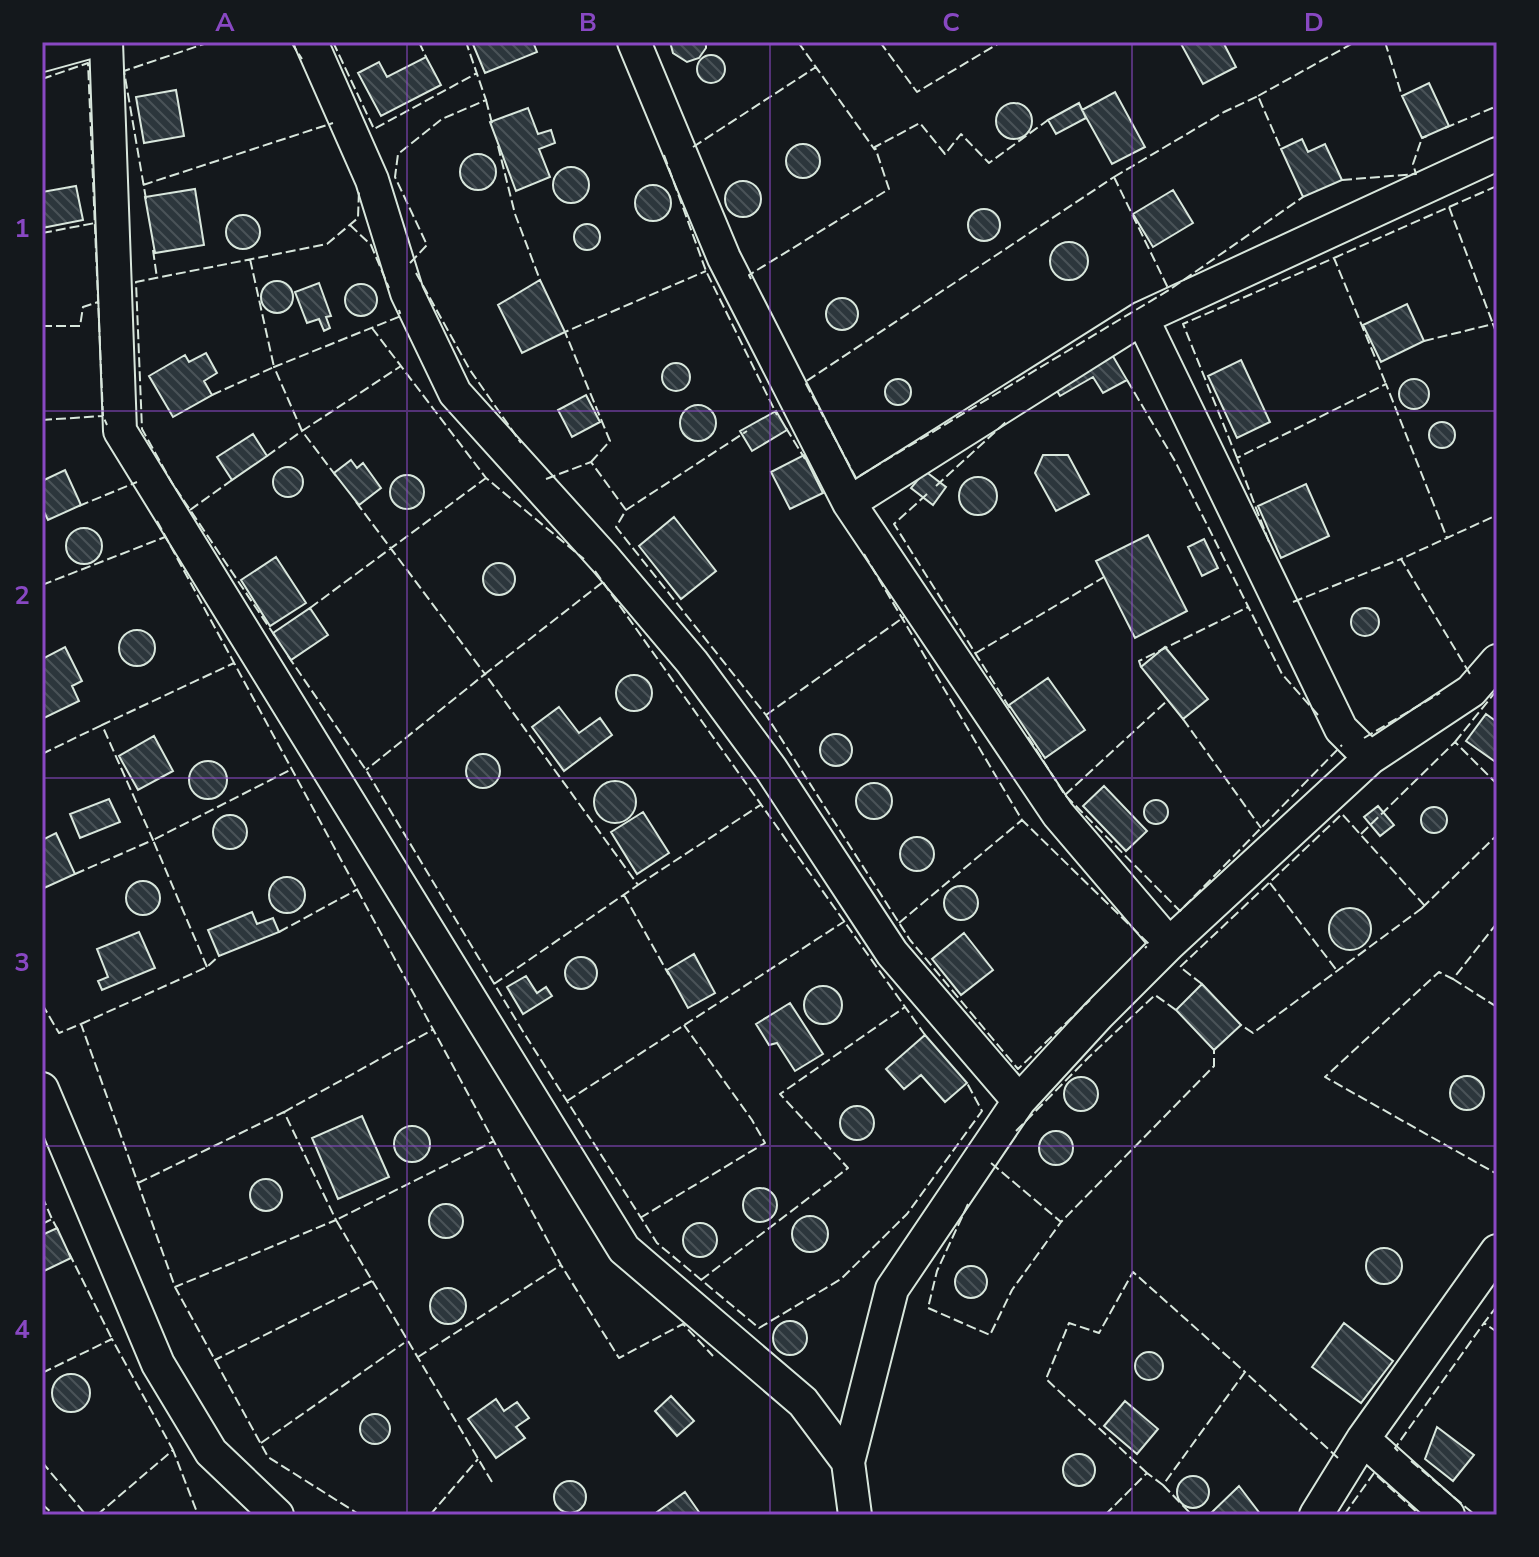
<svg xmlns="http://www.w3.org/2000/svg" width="1539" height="1557" font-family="'Nunito Sans',sans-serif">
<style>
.building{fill:url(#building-back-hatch);stroke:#d8e6dc;stroke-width:2}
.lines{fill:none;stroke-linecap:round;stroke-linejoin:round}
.street-casing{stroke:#d8e6dc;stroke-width:36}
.street{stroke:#14181c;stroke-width:32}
.fence{stroke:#d8e6dc;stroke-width:2;stroke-dasharray:10 4;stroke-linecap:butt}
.grid{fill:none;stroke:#8948c3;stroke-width:2;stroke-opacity:0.55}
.neatline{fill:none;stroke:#8948c3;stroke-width:3}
.grid-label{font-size:26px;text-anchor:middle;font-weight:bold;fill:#8948c3}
</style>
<defs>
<pattern id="building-back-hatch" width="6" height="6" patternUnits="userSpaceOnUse" patternTransform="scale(2)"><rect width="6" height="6" fill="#2c363c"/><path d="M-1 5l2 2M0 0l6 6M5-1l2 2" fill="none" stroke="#4a5358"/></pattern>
</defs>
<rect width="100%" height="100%" fill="#14181c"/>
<!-- building -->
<path class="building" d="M472,42H533L537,52L485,73Z
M670,42H706V48L699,58L687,62L673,53Z
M1180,42H1223L1236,67L1203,84Z
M697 69a14 14 0 1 1 28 0a14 14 0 1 1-28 0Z
M426,57L441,85L381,116L358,73L379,62L387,77Z
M1429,83L1449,126L1422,138L1402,96Z
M176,90L184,136L144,143L136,97Z
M1115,92L1145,147L1112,164L1082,110Z
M996 121a18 18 0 1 1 36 0a18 18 0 1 1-36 0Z
M1079,103L1086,118L1056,134L1048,120Z
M528,108L538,134L551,130L555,143L539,149L550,177L516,191L490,122Z
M1302,139L1308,152L1325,144L1342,180L1303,197L1281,149Z
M786 161a17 17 0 1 1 34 0a17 17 0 1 1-34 0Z
M460 172a18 18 0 1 1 36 0a18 18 0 1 1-36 0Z
M553 185a18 18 0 1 1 36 0a18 18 0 1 1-36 0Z
M725 199a18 18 0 1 1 36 0a18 18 0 1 1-36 0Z
M635 203a18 18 0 1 1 36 0a18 18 0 1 1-36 0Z
M76,186L83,220L42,228V192Z
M195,189L204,245L155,253L145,197Z
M1173,190L1193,223L1153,247L1133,214Z
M968 225a16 16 0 1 1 32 0a16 16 0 1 1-32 0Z
M226 232a17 17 0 1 1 34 0a17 17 0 1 1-34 0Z
M574 237a13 13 0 1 1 26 0a13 13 0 1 1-26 0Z
M1050 261a19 19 0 1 1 38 0a19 19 0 1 1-38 0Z
M540,280L565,332L522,353L498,305Z
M261 297a16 16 0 1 1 32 0a16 16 0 1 1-32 0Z
M319,283L331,316L326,317L330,328L324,331L319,319L307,323L295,292Z
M345 300a16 16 0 1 1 32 0a16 16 0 1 1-32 0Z
M826 314a16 16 0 1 1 32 0a16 16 0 1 1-32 0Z
M1407,304L1424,341L1381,362L1363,325Z
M1101,336L1127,380L1103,393L1093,377L1060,396L1044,369Z
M206,353L217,373L204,381L212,395L173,417L149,376L185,355L189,362Z
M1241,360L1270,422L1237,438L1208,376Z
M662 377a14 14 0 1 1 28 0a14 14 0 1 1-28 0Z
M1399 394a15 15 0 1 1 30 0a15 15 0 1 1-30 0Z
M885 392a13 13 0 1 1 26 0a13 13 0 1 1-26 0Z
M586,395L600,422L572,437L558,410Z
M680 423a18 18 0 1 1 36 0a18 18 0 1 1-36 0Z
M776,411L787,430L752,451L740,431Z
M1429 435a13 13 0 1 1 26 0a13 13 0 1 1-26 0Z
M253,434L267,456L232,480L217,457Z
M804,455L823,493L790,509L771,472Z
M1043,455H1068L1089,494L1056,511L1035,473Z
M351,460L357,468L363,463L381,488L359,505L334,473Z
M273 482a15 15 0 1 1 30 0a15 15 0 1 1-30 0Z
M65,470L81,505L48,520L42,508V481Z
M925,471L946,487L933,505L911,488Z
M390 492a17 17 0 1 1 34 0a17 17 0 1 1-34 0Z
M959 496a19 19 0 1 1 38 0a19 19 0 1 1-38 0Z
M1306,484L1329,536L1281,558L1258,506Z
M674,517L716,571L681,599L639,546Z
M66 546a18 18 0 1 1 36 0a18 18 0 1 1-36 0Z
M1148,535L1187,611L1135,638L1096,561Z
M1204,539L1218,568L1202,576L1188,547Z
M276,557L306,603L270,626L241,580Z
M483 579a16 16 0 1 1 32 0a16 16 0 1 1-32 0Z
M1351 622a14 14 0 1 1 28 0a14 14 0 1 1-28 0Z
M310,608L328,635L291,660L273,633Z
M119 648a18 18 0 1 1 36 0a18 18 0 1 1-36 0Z
M65,647L82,681L72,686L79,701L42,719V659Z
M1165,647L1208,699L1183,719L1141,667Z
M616 693a18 18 0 1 1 36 0a18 18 0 1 1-36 0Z
M1048,678L1085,730L1045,758L1009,705Z
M559,707L579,733L600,718L612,735L564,771L532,727Z
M1486,714L1497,722V763L1466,741Z
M820 750a16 16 0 1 1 32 0a16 16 0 1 1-32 0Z
M154,736L173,771L138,790L119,756Z
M466 771a17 17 0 1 1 34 0a17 17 0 1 1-34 0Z
M189 780a19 19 0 1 1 38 0a19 19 0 1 1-38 0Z
M594 802a21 21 0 1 1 42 0a21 21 0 1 1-42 0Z
M856 801a18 18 0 1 1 36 0a18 18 0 1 1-36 0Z
M1104,786L1147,831L1126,851L1083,806Z
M109,799L120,822L80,838L70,814Z
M1144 812a12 12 0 1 1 24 0a12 12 0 1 1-24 0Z
M1378,806L1394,825L1380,836L1364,817Z
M1421 820a13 13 0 1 1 26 0a13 13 0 1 1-26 0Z
M643,812L669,853L637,874L611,832Z
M213 832a17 17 0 1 1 34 0a17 17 0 1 1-34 0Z
M56,833L75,874L42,889V840Z
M900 854a17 17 0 1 1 34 0a17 17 0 1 1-34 0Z
M269 895a18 18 0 1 1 36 0a18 18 0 1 1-36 0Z
M126 898a17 17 0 1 1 34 0a17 17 0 1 1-34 0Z
M944 903a17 17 0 1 1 34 0a17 17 0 1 1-34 0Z
M1329 929a21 21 0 1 1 42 0a21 21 0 1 1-42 0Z
M252,912L257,924L273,918L279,932L219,956L208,930Z
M139,932L155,968L102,990L98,981L108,977L97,949Z
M964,933L993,970L961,995L932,959Z
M694,954L715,993L688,1008L667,970Z
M565 973a16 16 0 1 1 32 0a16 16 0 1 1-32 0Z
M526,976L537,993L546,987L552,996L523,1014L507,987Z
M1202,984L1241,1025L1214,1050L1176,1010Z
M804 1005a19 19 0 1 1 38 0a19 19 0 1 1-38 0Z
M790,1003L823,1054L795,1071L777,1043L769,1045L756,1024Z
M925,1035L967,1083L945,1102L921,1075L904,1089L886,1069Z
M1450 1093a17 17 0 1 1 34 0a17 17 0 1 1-34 0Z
M1064 1094a17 17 0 1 1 34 0a17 17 0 1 1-34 0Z
M840 1123a17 17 0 1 1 34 0a17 17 0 1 1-34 0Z
M362,1116L389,1177L338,1199L312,1138Z
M394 1144a18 18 0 1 1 36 0a18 18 0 1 1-36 0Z
M1039 1148a17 17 0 1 1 34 0a17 17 0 1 1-34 0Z
M250 1195a16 16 0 1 1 32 0a16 16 0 1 1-32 0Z
M743 1205a17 17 0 1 1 34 0a17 17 0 1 1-34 0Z
M429 1221a17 17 0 1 1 34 0a17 17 0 1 1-34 0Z
M792 1234a18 18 0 1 1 36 0a18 18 0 1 1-36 0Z
M683 1240a17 17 0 1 1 34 0a17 17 0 1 1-34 0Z
M57,1228L71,1258L42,1272V1235Z
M1366 1266a18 18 0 1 1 36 0a18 18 0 1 1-36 0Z
M955 1282a16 16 0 1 1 32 0a16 16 0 1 1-32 0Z
M430 1306a18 18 0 1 1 36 0a18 18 0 1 1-36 0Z
M773 1338a17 17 0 1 1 34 0a17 17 0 1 1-34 0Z
M1344,1323L1393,1361L1361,1403L1312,1367Z
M1135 1366a14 14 0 1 1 28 0a14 14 0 1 1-28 0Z
M52 1393a19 19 0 1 1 38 0a19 19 0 1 1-38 0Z
M671,1396L694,1421L677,1436L655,1411Z
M496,1399L504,1411L517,1402L529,1418L516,1427L525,1438L496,1458L468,1419Z
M1125,1401L1158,1429L1137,1454L1104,1426Z
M360 1429a15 15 0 1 1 30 0a15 15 0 1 1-30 0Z
M1437,1427L1474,1455L1453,1481L1425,1459Z
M1063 1470a16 16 0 1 1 32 0a16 16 0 1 1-32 0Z
M1177 1492a16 16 0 1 1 32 0a16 16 0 1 1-32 0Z
M554 1497a16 16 0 1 1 32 0a16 16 0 1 1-32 0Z
M1239,1486L1261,1515H1209Z
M685,1492L701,1515H659L657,1512Z"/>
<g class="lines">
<defs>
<path id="street" d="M106,42L120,431L624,1249L803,1402L848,1462
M311,42L372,180L407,293L455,393L605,559L692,662L771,769L892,953L1019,1101
M634,42L724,258L849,503L1058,814L1169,944
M42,55L89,42
M1142,318L1341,729L1370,758
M849,503L1142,318L1497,154
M42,1089L158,1364L211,1452L277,1515
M1363,1439L1448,1515
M855,1515L848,1462L892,1289L1019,1101L1098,1015L1169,944L1370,758L1471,691L1497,661
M1316,1515L1363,1439L1497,1251"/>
</defs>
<!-- street casing -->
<use href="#street" class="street-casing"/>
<!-- street -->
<use href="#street" class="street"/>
<!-- fence -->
<path class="fence" d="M291,42L302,59
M333,42L374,129L477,73
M419,42L426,57
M798,42L875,150
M880,42L917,92L1001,42
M1385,42L1402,96
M42,79L88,63L103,416L107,425
M1258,96L1355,42
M486,100L493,127
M1445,128L1497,106
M498,146L515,214L540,280
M693,147L816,67
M664,155L706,271L777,415
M1114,177L1169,290L856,478L805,382Z
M1114,177L1224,112L1258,96L1281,149
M1342,180L1416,174L1413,164L1422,138L1427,136
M143,185L333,123
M146,199L124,71L210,42
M1449,207L1497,186
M350,225L371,245L389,288
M42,233L95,223
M153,250L157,278
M1334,258L1449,207L1493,324
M410,263L427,245L395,177L398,154L442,119L486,100L466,42
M416,273L470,370L521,443
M751,279L749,275L889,189L875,147L920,123L945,154L961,134L989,163L1048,120
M1172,288L1303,197
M42,326H80L83,307L98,302
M372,328L486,478L584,559
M1424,341L1493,324L1497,335
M1127,380L1175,461L1282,674L1318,715
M212,395L274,367L250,259
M42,420L103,416
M786,428L805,459
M267,456L302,431L274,367L401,316L399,310
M1237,458L1183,324L1334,258L1386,384
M591,462L610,441L565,332L706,271
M336,476L302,431L401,366
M546,479L591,462L626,510L616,527L766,715L910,940L1018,1069L1090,1000
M936,486L1007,421
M927,494L894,524L1011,710
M356,502L485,674L366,770
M79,506L137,482
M190,510L232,480
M626,510L747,431
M157,521L561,1265L619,1358L683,1324L713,1356
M1269,542L1237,458L1386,384L1447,538
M864,554L1022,820L1149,944L1145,948
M595,571L925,1035
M42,585L165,537
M1293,602L1401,559
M310,608L486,478
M275,636L172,483L142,429L136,282L327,244L358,218L359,190
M976,653L1104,577
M288,656L366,770L522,1030L657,1243L759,1328L841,1279L907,1214L982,1111L967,1083
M1141,667L1139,661L1248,607
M1470,674L1401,559L1497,515
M766,715L904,617
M1183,719L1261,828
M1028,737L1065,795L1180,911L1342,745
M1364,738L1440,693
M1455,742L1497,690
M42,754L102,725
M1065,795L1168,700
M1361,834L1455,742L1497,784
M75,874L153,840L102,725L234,663
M1270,883L1338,972
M638,885L762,804
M624,895L669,975
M1422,908L1497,835
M899,923L1022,820
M1497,923L1453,979L1439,972L1325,1077L1497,1174
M279,932L358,889
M207,967L153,840L292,769
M1453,979L1497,1007
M494,984L638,885L485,674L603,582
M1202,984L1180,967L1342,814L1425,906L1253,1033L1241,1025
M42,1004L59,1033L81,1024L175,1287L268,1457L360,1515
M81,1024L207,967L219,956
M567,1101L845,921
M284,1112L434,1029
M1016,1131L1089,1057L1155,995L1176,1010
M991,1163L1061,1222L1214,1066V1050
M138,1183L284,1112L336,1220L175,1287
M42,1196L52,1219
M968,1204L937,1271L928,1308L990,1335L1012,1290L1061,1222
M640,1218L765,1143L752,1120L684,1025
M42,1224L52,1219L59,1232
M69,1253L112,1339
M701,1280L848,1168L780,1094L905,1007
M1497,1306L1484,1323L1497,1332
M418,1357L561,1265
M216,1362L215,1360L372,1281
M42,1373L112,1339L173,1450
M261,1443L404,1343
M1398,1451L1395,1448L1484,1323
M1411,1461L1475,1515
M42,1462L86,1515
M1147,1473L1046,1379L1069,1323L1099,1333L1133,1272L1245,1372
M492,1482L336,1220L494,1141
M1163,1485L1192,1515
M42,1504L53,1514L58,1515
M97,1515L173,1450L198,1515
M430,1515L478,1459
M1105,1515L1147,1473L1163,1485L1245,1372L1338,1458
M1344,1515L1374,1473L1420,1515"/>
</g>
<!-- grid -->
<path class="grid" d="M407,42V1515M770,42V1515M1132,42V1515M42,411H1497M42,778H1497M42,1146H1497"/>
<!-- border -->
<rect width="1539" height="1557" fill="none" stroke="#14181c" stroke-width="88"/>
<rect x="44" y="44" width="1451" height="1469" class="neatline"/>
<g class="grid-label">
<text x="225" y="31">A</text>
<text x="588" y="31">B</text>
<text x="951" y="31">C</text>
<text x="1314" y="31">D</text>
<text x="22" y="237">1</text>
<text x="22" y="604">2</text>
<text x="22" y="971">3</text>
<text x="22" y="1338">4</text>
</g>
</svg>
